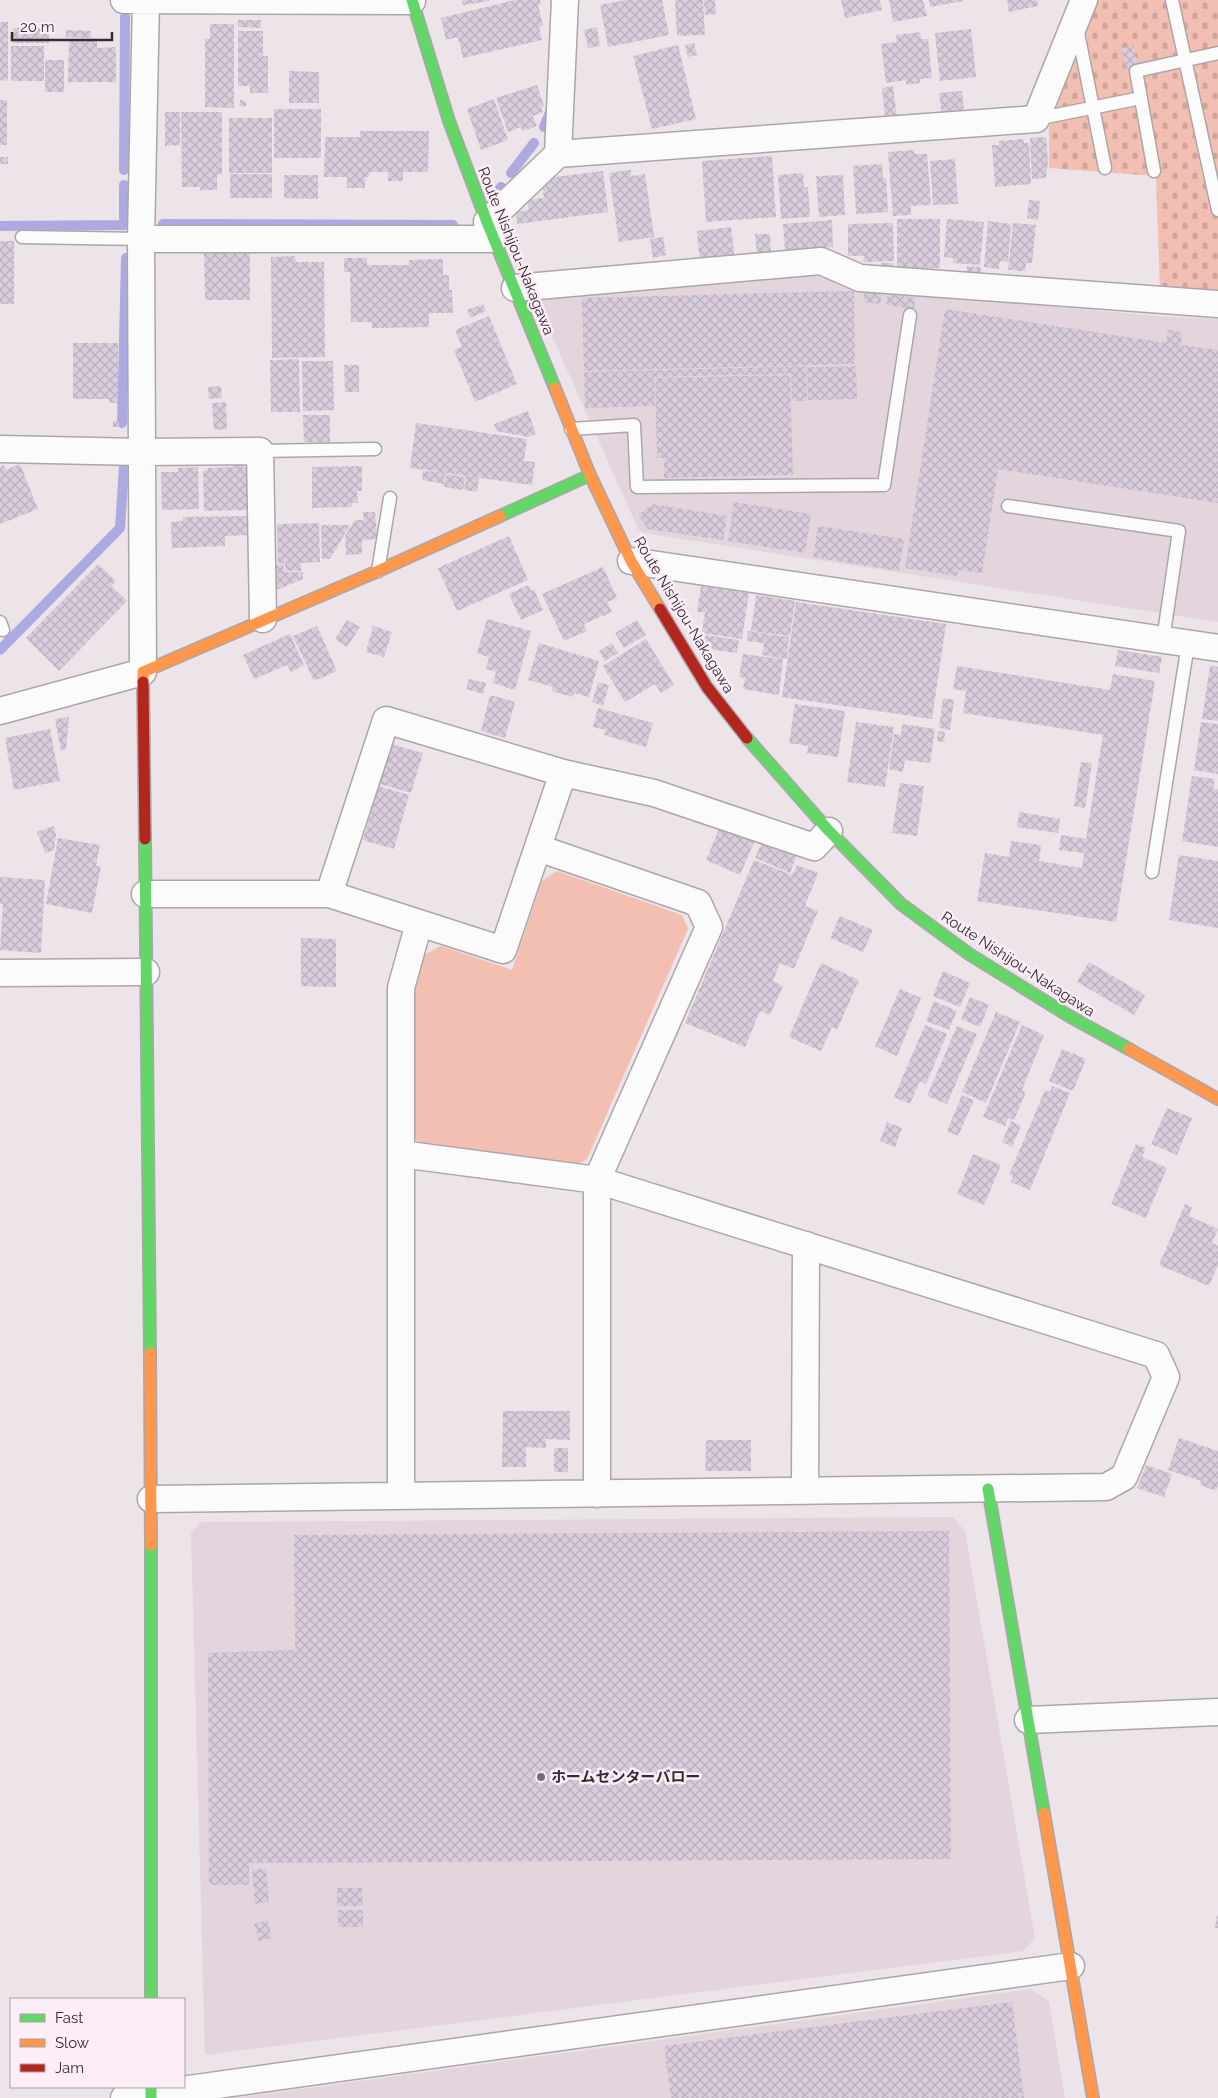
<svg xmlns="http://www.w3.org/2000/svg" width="1218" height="2098" font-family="Raleway,'Noto Sans JP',sans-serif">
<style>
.built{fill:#e3d4dd}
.green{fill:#f2bfb2}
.cemetery{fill:url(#cemetery-stones)}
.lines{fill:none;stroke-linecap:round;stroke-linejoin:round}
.stream{stroke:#aeaae1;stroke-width:10}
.building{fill:url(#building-cross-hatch)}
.lane-casing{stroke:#aca6a9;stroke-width:15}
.street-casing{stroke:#aca6a9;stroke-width:29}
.fast-casing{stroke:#aca6a9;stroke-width:14}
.slow-casing{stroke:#aca6a9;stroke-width:14}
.jam-casing{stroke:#aca6a9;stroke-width:14}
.lane{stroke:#fcfbfc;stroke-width:12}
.street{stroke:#fcfbfc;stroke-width:26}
.fast{stroke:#63d668;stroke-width:11}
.slow{stroke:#ff974d;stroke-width:11}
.jam{stroke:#b3261e;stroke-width:11}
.poi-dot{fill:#746d71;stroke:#fcedf6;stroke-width:2}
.labels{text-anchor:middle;stroke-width:5;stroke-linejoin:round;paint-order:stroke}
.street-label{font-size:15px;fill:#332d31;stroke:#fcedf6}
.poi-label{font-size:15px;font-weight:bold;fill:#332d31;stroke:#fcedf6;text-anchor:start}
</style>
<defs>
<pattern id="cemetery-stones" width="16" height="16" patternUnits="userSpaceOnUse" patternTransform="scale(1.25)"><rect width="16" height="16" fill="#f2bfb2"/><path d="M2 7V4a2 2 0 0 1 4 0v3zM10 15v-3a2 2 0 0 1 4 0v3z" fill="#d0a49a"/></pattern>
<pattern id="building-cross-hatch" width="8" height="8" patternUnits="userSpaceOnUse" patternTransform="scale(1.25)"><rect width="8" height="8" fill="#d9ccdc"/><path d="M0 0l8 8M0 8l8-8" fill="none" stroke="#bbb0bd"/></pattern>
</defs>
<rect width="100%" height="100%" fill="#ece4e8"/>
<!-- built -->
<path class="built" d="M819,269L847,288L1168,317L1218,319V622L643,533L638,529L535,298Z
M953,1517L965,1531L1035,1938L1023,1951L205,2055L191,1532L201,1522Z
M1031,1989L1049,2001L1065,2098H236Z"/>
<!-- green -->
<path class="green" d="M557,871L682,915L688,929L587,1159L574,1167L425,1149L415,1139L411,992L424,955L441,946L512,970L542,881Z"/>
<!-- cemetery -->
<path class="cemetery" d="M1096,0H1218V296L1160,291L1156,176L1049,168V128Z"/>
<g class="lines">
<!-- stream -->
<path class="stream" d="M544,127L551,110
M124,170L125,17
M511,173L534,143
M494,196L501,187
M163,224L453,225
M0,226L124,225V185
M122,423L126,258
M0,650L120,528L124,466"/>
</g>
<!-- building -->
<path class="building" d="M462,0H489V1L463,5Z
M515,0H540L541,4L538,5L543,26L539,27L542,40L463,58L458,37L446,40L441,18Z
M626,0H662L669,35L608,47L600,5Z
M675,0H703L705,35L677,36Z
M704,0H715L716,14L705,15Z
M841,0H880L882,10L845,18Z
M889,0H923L927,16L893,22Z
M929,0H963V1L930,7Z
M1007,0H1037L1038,6L1009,12Z
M238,20H261V28L238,27Z
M0,22H8V81L0,80Z
M210,24H234V108L205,107V39H210Z
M597,27L600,46L588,48L584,30Z
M13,28H49V43H13Z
M971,29L976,77L940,81L935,33Z
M66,30L91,31V38L66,37Z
M238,31H263V56H268V93H250V86H238Z
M920,32L921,39H928L932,78L920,79V83L906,85V80L886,83L881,44L897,42L896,35Z
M97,40V48L116,47V82H68L69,41Z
M694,43L697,55L688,57L685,45Z
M678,45L696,119L652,129L633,56Z
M11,46H44V81H11Z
M1134,46L1138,66L1126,69L1122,48Z
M45,60H64V92H45Z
M289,71L319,72V103H289Z
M537,85L544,106L541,107L543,112L533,116L537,126L522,131L521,127L508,132L496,98Z
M893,86L897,118L885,119L882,88Z
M962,91L964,112L942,115L939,93Z
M494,99L508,140L481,150L467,109Z
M0,100H7V145H0Z
M240,100L246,101V106H239Z
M274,109H321V158H274Z
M165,112H180V145L165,146Z
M181,112H222V175H217V190H200V187H182Z
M229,118H272V173H229Z
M360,131H429L428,172H403V181H388V172H369V177H365V188H347V177H324L325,137H360Z
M1046,137L1048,161L1046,178L1032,179L1030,138Z
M1024,139V143H1029L1031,184L995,187L992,145H999V141Z
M914,150V154H927L931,205L911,206V215L893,216L888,152Z
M772,156L776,217L706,222L702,161Z
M0,157H8V164H0Z
M955,159L958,204L933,205L930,161Z
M882,164L883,178L886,177L888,212L856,214L853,166Z
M631,170V176L645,174L654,237L619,242L609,173Z
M603,171L608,212L517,224L516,212L529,210L527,200L544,198L542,184H547V178Z
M803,173L804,187H808L810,217L781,219L778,175Z
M230,174H272V198H230Z
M284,175H318V199L284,198Z
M843,175L845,215L819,217L816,176Z
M1029,200L1040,201L1038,220L1027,218Z
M897,219H940V268L897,269Z
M947,219L984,222L980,265L953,263V258L944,257Z
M832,220L833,247L785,250L783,224Z
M988,221L1011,224L1008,262L1000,261L999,269L984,267Z
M893,223L894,261L863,262L864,256H848V224Z
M1013,223L1036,225L1032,263H1026L1025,271L1008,270Z
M731,227L735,261L700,265L697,231Z
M755,234H770L771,253L757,254Z
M663,237L666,255L653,258L650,239Z
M0,241H14V304H0Z
M204,253H250V300H205Z
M295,256L296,262H324L325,357L272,358L271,257Z
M344,258H367V265H409V260L443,259V275H449V290H452L453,313H429V327L372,328V322H351L350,272H344Z
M881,263H893L894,269H881Z
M967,266L981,267L980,278L966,276Z
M854,291L855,364L584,371L582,298Z
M865,291L882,293L880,304L863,302Z
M888,294L915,298L914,309L886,305Z
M483,304L486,311L470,318L467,310Z
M945,309L1166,343L1168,330L1182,332L1181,345L1218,350V503L998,469L982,573L958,570L957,576L905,568Z
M489,316L517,384L475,402L454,350L462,347L455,330Z
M73,343H118V403H110L109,399H73Z
M299,359L300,412H271L270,360Z
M302,361H333L334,410L303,411Z
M344,365H359V392H345Z
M806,366L807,401H792L791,374L654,377L655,406L585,408L584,372Z
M856,366L857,399L808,400L807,367Z
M790,375L793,475L664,478V458H657L655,378Z
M221,386L222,398L209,399L208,387Z
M226,402L227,429L214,430L212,403Z
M528,411L536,434L528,437L497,431L494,424Z
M303,415H330V442H304Z
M113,421H119V427H113Z
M416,423L527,439L524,461L535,462L532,485L445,473L444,484L422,480L423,471L441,472L410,468Z
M234,463H243V467H249L250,510L204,511L203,471L207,470L208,468L234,467Z
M20,464L38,509L0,524V467L4,465L6,470Z
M362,466V491H357L358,503H352V507L312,508V467Z
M198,467L199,509L162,510L161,472H178V468Z
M446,474L465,477L463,490L444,487Z
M466,476L479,478L477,492L464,490Z
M734,502L811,514L805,553L728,541Z
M652,504L727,516L723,540L648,529L638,515Z
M363,512H375L377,539L362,540V554L346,555L345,536L355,520H364Z
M247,516V535L225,536V546L172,548L171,522L183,521V517Z
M319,523L320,562L301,563V571H285V563L278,564L277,524Z
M321,525H350L330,559H322Z
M818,526L904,539L899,571L813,557Z
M509,536L528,580L457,611L438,568Z
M98,564L116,581L111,586L127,601L59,671L26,638Z
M284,564V572H303V579L274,591L273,565Z
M603,567L617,598L607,602L612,612L584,624L587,631L564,641L542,594Z
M528,585L531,591L534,589L543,610L521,620L509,594Z
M701,586L749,593L742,639L702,633L705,612H697Z
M756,595L795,601L790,636L751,631Z
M796,602L946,624L932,719L782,697Z
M487,619L531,631L515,690L493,683L496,672L486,669L489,657L477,653Z
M347,620L360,627L347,647L335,639Z
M637,620L646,635L624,648L615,633Z
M317,626L337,671L314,681L293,636Z
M373,626L392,632L384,657L366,652Z
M748,631L789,637L787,659L762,655L764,643L747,641Z
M290,634L304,665L291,672L287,665L254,679L243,655Z
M705,635L739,640L737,653L714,650L704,641Z
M646,639L674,685L661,693L655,684L625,702L603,666Z
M539,643L599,661L589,697L574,693L572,697L552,691L553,687L528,680Z
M612,643L618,653L605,661L599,651Z
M1118,650L1162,657L1159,673L1115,666Z
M743,654L783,659L779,695L743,689L745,678L739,677Z
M957,666L1110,690L1113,674L1155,681L1116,922L977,901L985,853L1009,857L1011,841L1041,845L1039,861L1082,868L1084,853L1059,850L1061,835L1086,839L1103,735L963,713L966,691L953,689Z
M1210,666L1218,667V721L1202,719Z
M469,679L486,683L483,694L466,689Z
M598,682L609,685L603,706L592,702Z
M490,695L515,702L505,738L481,731Z
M943,698L954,700L950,730L939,728Z
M795,704L845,711L838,757L807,753L808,746L789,743Z
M598,708L653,723L646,747L604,735L606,730L593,727Z
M69,717L66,750L61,751L55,719Z
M856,722L894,727L885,787L847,782Z
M1201,722L1218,724V774L1194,770Z
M902,724L935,729L930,763L905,760L903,772L889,769L894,734L901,735Z
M50,729L60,781L14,790L5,738Z
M938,731L945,732L944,742L937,741Z
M391,744L423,753L411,793L380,784Z
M1081,762L1092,763L1085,808L1074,806Z
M1192,776L1215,779L1213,789H1218V847L1182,841Z
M900,783L924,786L917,836L892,833Z
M379,786L409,795L394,849L363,840Z
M1019,812L1060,819L1058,833L1017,827Z
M721,824L756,838L740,875L706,860Z
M54,826L56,834L54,850L45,853L37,832Z
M765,835L799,849L790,873L755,858Z
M58,838L100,845L96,866H101L92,913L46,904Z
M1179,855L1218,861V928L1169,920Z
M754,860L792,875L797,865L818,873L805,906L818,911L794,969L780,963L773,981L783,986L770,1015L760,1011L745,1047L685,1023Z
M0,877L45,880L41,953L0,950L3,904H0Z
M840,916L873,930L863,952L830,938Z
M301,938L336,939V987L301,986Z
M1089,962L1145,995L1134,1015L1077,982Z
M821,963L859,980L837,1030L832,1027L821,1051L789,1037Z
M943,971L970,983L960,1007L933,996Z
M900,989L921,998L897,1056L875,1046Z
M970,997L989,1005L980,1027L961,1019Z
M934,1001L957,1011L949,1030L926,1021Z
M996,1012L1020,1022L986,1103L962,1092Z
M925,1025L947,1034L926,1084L920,1081L910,1104L894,1097Z
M1022,1025L1044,1035L1022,1090L1026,1092L1014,1120L1008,1118L1005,1126L983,1117Z
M957,1026L977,1034L947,1104L927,1096Z
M1062,1049L1086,1059L1073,1091L1049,1081Z
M1052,1086L1070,1093L1030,1190L1011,1182L1013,1176L1009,1175L1045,1090L1050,1092Z
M962,1095L974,1100L958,1136L947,1131Z
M1167,1108L1192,1118L1177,1155L1151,1144Z
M1011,1121L1021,1126L1012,1147L1002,1142Z
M887,1122L902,1128L895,1147L880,1141Z
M1136,1144L1146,1148L1142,1157L1167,1168L1146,1218L1111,1204Z
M973,1154L1001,1165L984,1205L957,1194Z
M1185,1204L1192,1207L1189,1216L1218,1229L1212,1243L1218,1246V1264L1209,1286L1159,1265Z
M503,1411H570V1440L546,1439V1448L526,1447V1467H502Z
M1179,1438L1218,1451V1484L1216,1491L1200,1485L1201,1481L1168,1470Z
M706,1440H751V1471H705Z
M554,1448H568V1472H554Z
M1146,1465L1172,1474L1164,1497L1137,1488Z
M949,1531L951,1859L249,1863V1885H209L208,1653L295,1650L294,1535Z
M266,1868L269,1902L255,1904L252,1870Z
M337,1888H362L363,1906H337Z
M338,1910H363V1927H338Z
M1217,1915L1218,1916V1928H1215Z
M267,1920L272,1938L259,1941L254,1924Z
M1012,2002L1024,2098H671L664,2046Z"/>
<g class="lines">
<defs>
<path id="lane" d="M1172,0L1218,210
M1077,28L1105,168
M1036,119L1141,98
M1154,171L1136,71L1218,53
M22,237L141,239
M571,429L634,425L637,487L884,485L910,315
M260,451L375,449
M1008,506L1179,531L1163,640
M378,571L390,498
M0,622L3,630
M1152,872L1188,644"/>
<path id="street" d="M124,0L412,1
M558,154L565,0
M487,222L558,154L1036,119L1084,0
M141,239H494
M515,288L821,261L860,278L1218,304
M0,449L141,452L260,451L263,619
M631,561L1218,648
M0,711L143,672L141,239L146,0
M538,848L698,903L709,927L597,1180V1494
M145,894H329L503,950L563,773
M329,894L386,720L563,773L654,793L814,847L829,831
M0,973L146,972
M805,1491L806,1245
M401,1496V988L419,923
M151,1499L1106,1487L1124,1477L1166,1377L1156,1355L597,1180L401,1154
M1028,1720L1218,1712
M124,2098L1071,1966"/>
<path id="fast" d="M412,0L449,121L487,222L555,388
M500,516L590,475
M747,738L829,831L901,904L969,954L1069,1016L1129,1049
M145,839L150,1353
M988,1489L1044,1813
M151,1545V1999
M151,2087V2098"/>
<path id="slow" d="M555,388L590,475L631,561L660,609
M143,682V672L378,571L500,516
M1129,1049L1218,1099
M150,1353L151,1545
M1044,1813L1093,2098"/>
<path id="jam" d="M660,609L707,687L747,738
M143,682L145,839"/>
</defs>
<!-- lane casing -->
<use href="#lane" class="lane-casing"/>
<!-- street casing -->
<use href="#street" class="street-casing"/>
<!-- fast casing -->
<use href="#fast" class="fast-casing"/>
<!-- slow casing -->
<use href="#slow" class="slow-casing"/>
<!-- jam casing -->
<use href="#jam" class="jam-casing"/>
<!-- lane -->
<use href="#lane" class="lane"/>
<!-- street -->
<use href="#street" class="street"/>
<!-- fast -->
<use href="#fast" class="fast"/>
<!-- slow -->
<use href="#slow" class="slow"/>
<!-- jam -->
<use href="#jam" class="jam"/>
</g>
<!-- markers -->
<circle class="poi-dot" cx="541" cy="1777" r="5"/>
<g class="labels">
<!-- street labels -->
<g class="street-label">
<text transform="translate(516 251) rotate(68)" y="5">Route Nishijou-Nakagawa</text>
<text transform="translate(684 615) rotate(59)" y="5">Route Nishijou-Nakagawa</text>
<text transform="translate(1018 964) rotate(33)" y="5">Route Nishijou-Nakagawa</text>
</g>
<!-- poi labels -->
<g class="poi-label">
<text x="551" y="1782">ホームセンターバロー</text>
</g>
</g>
<!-- legend -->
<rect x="10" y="1998" width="175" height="90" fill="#fcedf6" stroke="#aca0a7"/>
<rect x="20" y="2014" width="25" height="8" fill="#63d668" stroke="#aca0a7"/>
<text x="55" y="2023" font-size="15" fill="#332d31">Fast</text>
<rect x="20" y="2039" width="25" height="8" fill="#ff974d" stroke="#aca0a7"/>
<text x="55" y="2048" font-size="15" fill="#332d31">Slow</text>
<rect x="20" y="2064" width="25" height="8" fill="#b3261e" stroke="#aca0a7"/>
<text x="55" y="2073" font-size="15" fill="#332d31">Jam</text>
<!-- scale -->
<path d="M12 32v8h100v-8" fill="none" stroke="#332d31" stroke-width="2.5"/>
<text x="20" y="32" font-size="15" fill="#332d31" stroke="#fcedf6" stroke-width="4" paint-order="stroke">20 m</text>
</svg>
